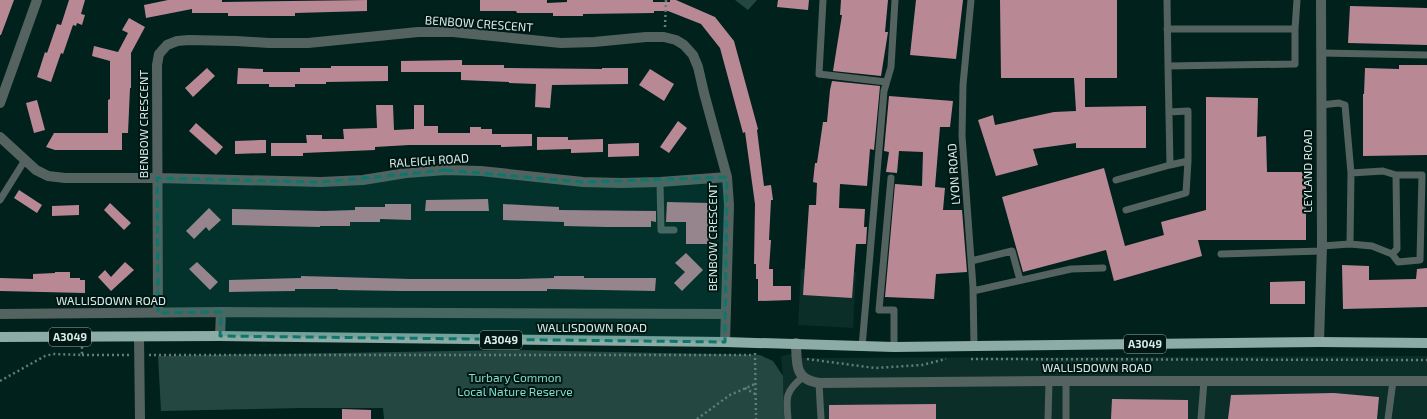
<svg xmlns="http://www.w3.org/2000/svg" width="1427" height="419" font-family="'Exo 2',sans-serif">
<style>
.built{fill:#0b2e29}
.green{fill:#244841}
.building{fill:#b88995}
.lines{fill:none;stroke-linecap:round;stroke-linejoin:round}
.path{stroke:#637d79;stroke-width:2.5;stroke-dasharray:2 3;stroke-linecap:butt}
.lane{stroke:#546360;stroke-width:7}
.street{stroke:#546360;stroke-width:10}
.primary{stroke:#8eaca6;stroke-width:10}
.marked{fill:#0f766e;fill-opacity:0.2;stroke:#0f766e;stroke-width:3;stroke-dasharray:8 5;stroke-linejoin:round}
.labels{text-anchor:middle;stroke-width:4;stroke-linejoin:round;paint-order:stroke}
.shield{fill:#001713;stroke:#97aba7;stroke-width:1}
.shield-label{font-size:11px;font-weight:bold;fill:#d8ebe7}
.street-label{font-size:12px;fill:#d8ebe7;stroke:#001713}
.park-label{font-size:12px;fill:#84ddcc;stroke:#001713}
</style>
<rect width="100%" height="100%" fill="#00211c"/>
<!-- built -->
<path class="built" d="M801,269L856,272L853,328L798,325Z
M796,353V358L1427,356V419H784L783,377L781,356Z"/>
<!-- green -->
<path class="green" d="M735,0H757L748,10Z
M516,350L760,355L773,361L783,376L784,419H384L383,408H302L161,411L158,356Z"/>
<!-- building -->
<path class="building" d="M0,0H14L1,35H0Z
M69,0H85L81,14L85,15L82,25L77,23L76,26L73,25L63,54L61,53L51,82L37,77L45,52L47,53L57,24L61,25Z
M168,0H222V2L367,0V11L295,13V16H228V13H192V9L146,18L144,5Z
M480,0H547V3L567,2V0H653V2H670V0H676L715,17L734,41L758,129L757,130L764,186L771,185L773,200H771L769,240H771L769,269H773V286H791V300L758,301V279H756V264H754L755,204L745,132L743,133L720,48L701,24L668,11H654V13L583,14V16H553V13H517L516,11H480Z
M778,0H809L808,10L777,7Z
M841,0H888L885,32H888L881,76L833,71L842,15H840Z
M916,0H963L956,59L910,55Z
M1000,0H1117V78H1085V107L1146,106V148H1076V143L1033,149L1038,165L996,176L978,120L993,115L995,125L1054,112L1076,111L1074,78H1001Z
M1350,6L1427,8V45L1348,43Z
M129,18L145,27L131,53V88H130L128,133H122V150H55L46,147L54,133H108V100L110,99V61L92,56L94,46L118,52L128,33L122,30Z
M462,60V65H504V68L602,69V68H628V84L552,85L550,108L535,107L536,84L509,83V82L461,80V72H401V61Z
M1399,65H1427V155L1363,156V94H1364L1365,68L1399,69Z
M331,66H388V81L326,82V84H295V87H269V84H237L238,68L263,69V72H300V68H331Z
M207,68L215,76L193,97L185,88Z
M650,69L674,84L664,101L639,85Z
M832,81L880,86L874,150L870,149L867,186L840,184L839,208L865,209L864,227H867L866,244H856L852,298L803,295L809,205H816L817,183L813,182L815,163H817L823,122H827L830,90Z
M889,96L953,101L950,127H940L935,187L945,188L943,210H962L967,272L936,274L934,299L885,297L895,184L922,186L923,152L899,151L897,173L886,172L889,152L884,151Z
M1206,97L1258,98L1257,137L1266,136L1267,172H1306V240H1198L1202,256L1114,281L1106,250L1023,272L1002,197L1104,168L1125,246L1164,235L1161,222L1206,210Z
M37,100L45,130L34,133L26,103Z
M376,105H393L394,130L414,129V105H424V126H438V133H470V127H481V129H492V134H532V146L501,147V145H409L375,147V150L303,153V156H271V143H307L306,135H322V139H344L343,129L377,128Z
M678,121L687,128L669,153L660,147Z
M196,123L223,147L216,155L189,131Z
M537,137H568V140L603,139V152L571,153V149L537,150Z
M260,140H266V153L235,154V141Z
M639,143V156L608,157V144Z
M19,190L42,205L37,213L14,198Z
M488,199L489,211H425L426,200Z
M667,202L710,203L709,244H686V222H666Z
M110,203L131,223L124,230L104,210Z
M385,204H411V220L380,219V222H350V226H320V227L232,225V209L324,211L355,210V207H385Z
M503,204L559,207V210L656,211V222L651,221V227H607L564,226V222L503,220Z
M79,205V215L52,216V206Z
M209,208L221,220L209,231L206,227L194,239L186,231Z
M686,253L703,270L682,291L674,283L685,272L675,263Z
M125,262L134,270L111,291L98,277L105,270L111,277Z
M197,262L218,282L210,290L189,269Z
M1342,265L1369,266V280L1416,279L1417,269L1427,268V307L1343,309Z
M55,272H70V278H80V280H85V293L0,291V278L33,279V274L55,273Z
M301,276L411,279H517L554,278V276H584V278H656L655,291L547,289V291H403L338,290V289H295V291L229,292V280L301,278Z
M1305,281V304H1270V282Z
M1334,393L1379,397L1377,419H1228L1231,395Z
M1112,399L1188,400V419H1111Z
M936,404V419H829V405Z
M342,409L371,410V419H342Z"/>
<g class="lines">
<!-- path -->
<path class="path" d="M665,27L666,0
M755,353L756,419
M82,355H130
M149,355H752
M807,359L875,368L922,365L946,359
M971,359L1427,360
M0,381L45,356L53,354L82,355V347
M745,388L755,394
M697,419L730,395L755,384"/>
<!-- lane -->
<path class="lane" d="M823,0L819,74L886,82
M971,0L963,85L962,136L973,287L974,346
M1167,0L1168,66L1295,64V29H1167
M1295,29L1297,0
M1321,53L1427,55
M1321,105L1339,103L1345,105L1351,173L1350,244L1322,246
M1169,112L1188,111V161L1170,165
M891,178L879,310H894V347
M1116,180L1170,165L1168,66
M660,182L661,230H674
M0,200L25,160
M1126,210L1186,193L1188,161
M1350,244L1372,246L1392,254L1397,249L1396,175L1383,171L1351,173
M1221,254L1322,251
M1392,254L1398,262L1420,260L1422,175H1396
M971,261L1012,251L1020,280
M973,291L1071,269L1103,268
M862,347L884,91L891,67L895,0
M819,383L821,419
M788,419C786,398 785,391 803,377
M1048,419L1049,381
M1066,419V381
M1201,419L1204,381
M1388,419L1393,381"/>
<!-- street -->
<path class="street" d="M0,103L37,0
M0,137L36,170L48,176L65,178H157L321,182L363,180L406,173L446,170L481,171L583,182L621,183L660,182L727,177
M158,313L157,65L159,54L167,45L177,41L189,40L236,41L269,43H308L418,32H453L561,43L594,42L646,37H664L676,40L684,45L693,55L698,67L704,93L727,177L729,205L725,342
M0,314L221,312L726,314
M220,336L221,312
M139,337L140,419
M1319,342L1322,246L1321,0
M796,343C797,364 794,379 819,383L1049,381H1427"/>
<!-- primary -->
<path class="primary" d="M0,337L220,336L725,342L894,347L1319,342L1427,343"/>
</g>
<!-- marked area -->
<path class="marked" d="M446,170L583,182L727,177L725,342L220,336L221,312L158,313L157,178L321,182Z"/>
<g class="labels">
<!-- shield labels -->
<g class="shield">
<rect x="49" y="328" width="42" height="18" rx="3"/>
<rect x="480" y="331" width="42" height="18" rx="3"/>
<rect x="1124" y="335" width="42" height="18" rx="3"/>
</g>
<g class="shield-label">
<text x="70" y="341">A3049</text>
<text x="501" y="344">A3049</text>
<text x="1145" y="348">A3049</text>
</g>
<!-- street labels -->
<g class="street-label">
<text transform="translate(479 24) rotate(4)" y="4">BENBOW CRESCENT</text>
<text transform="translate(144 124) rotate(-90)" y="4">BENBOW CRESCENT</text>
<text transform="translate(429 161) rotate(-4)" y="4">RALEIGH ROAD</text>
<text transform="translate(1308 171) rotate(-90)" y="4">LEYLAND ROAD</text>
<text transform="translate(954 174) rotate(-94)" y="4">LYON ROAD</text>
<text transform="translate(713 237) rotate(-90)" y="4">BENBOW CRESCENT</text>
<text x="111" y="305">WALLISDOWN ROAD</text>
<text x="592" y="332">WALLISDOWN ROAD</text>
<text x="1097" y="372">WALLISDOWN ROAD</text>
</g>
<!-- park labels -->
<g class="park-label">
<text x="515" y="382">Turbary Common<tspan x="515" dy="14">Local Nature Reserve</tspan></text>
</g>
</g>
</svg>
